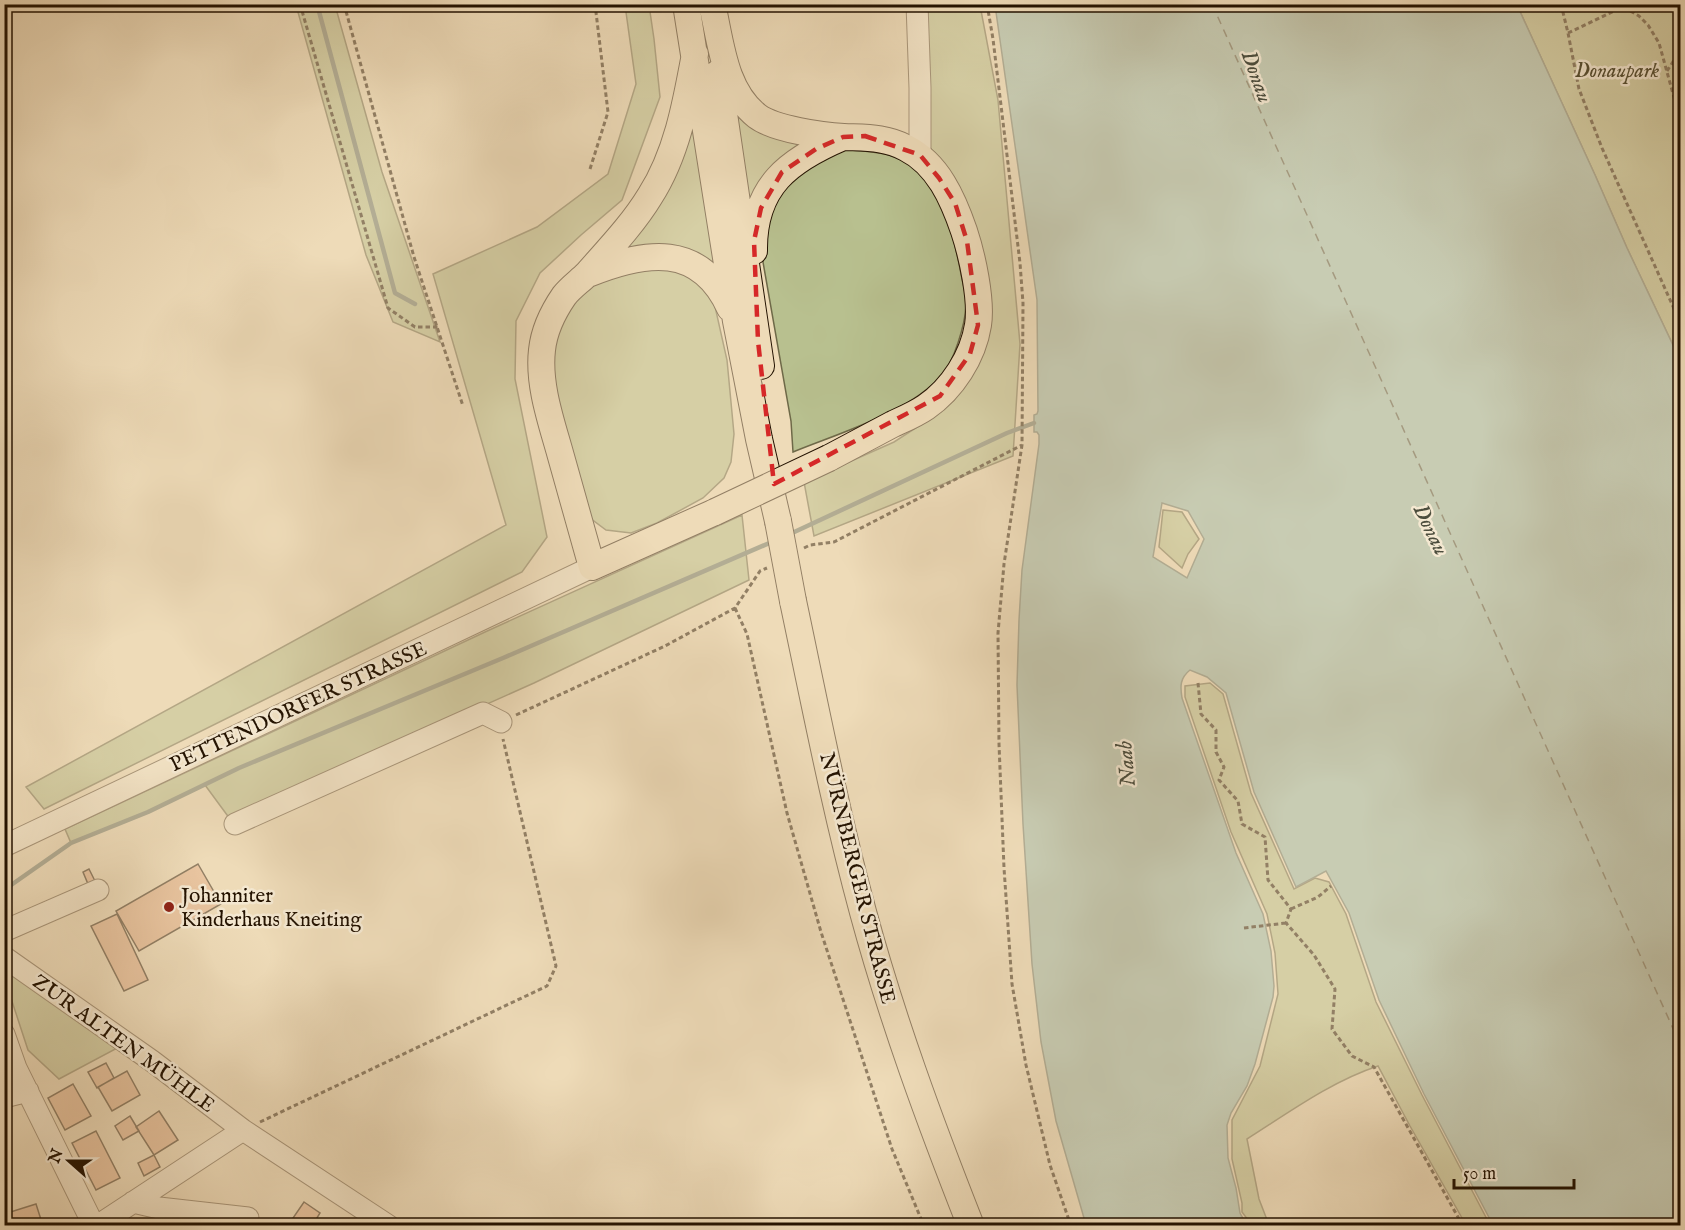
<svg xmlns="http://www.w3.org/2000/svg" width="1685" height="1230" font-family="'IM FELL English',serif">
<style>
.green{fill:#b8c08f;stroke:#6e6948;stroke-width:1.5}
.water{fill:#99bbae;stroke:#6a7768;stroke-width:1.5;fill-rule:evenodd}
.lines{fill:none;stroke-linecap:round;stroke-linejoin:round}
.stream{stroke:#6a7768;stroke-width:4.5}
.ferry{stroke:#4c4d3d;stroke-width:1.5;stroke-dasharray:8 6;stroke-linecap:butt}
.building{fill:#e2ab84;stroke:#231200;stroke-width:1.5}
.minor-casing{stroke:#56442e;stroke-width:23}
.major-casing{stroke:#231200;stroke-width:28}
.path{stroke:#231200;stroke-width:3;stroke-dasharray:4.5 3;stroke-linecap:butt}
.minor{stroke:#f4e8d1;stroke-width:21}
.major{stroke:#eedbb8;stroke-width:26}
.major-bridge-casing{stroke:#231200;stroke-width:28;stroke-linecap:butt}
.major-bridge{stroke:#eedbb8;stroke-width:26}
.marked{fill:none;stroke:#d62828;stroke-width:4.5;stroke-dasharray:12 8;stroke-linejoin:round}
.poi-dot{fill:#8f2418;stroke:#f4e8d1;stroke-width:2}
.labels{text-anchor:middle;stroke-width:5;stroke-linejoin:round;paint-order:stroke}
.park-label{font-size:21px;font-style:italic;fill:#574f32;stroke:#f4e8d1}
.street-label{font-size:21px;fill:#231200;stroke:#f4e8d1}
.poi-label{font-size:21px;fill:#231200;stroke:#f4e8d1;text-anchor:start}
.water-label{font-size:22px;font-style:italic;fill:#4c4d3d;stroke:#f4e8d1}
</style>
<rect width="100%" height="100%" fill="#eedbb8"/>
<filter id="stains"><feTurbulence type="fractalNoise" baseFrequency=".00333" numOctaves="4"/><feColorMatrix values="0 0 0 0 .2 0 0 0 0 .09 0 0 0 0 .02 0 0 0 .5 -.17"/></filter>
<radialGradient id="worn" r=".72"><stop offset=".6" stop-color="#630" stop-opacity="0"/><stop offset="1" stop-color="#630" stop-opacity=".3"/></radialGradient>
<!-- green -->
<path class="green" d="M296,5H335L382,172L440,342L393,322L366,255Z
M625,5H649L654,39L660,97L622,200L581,235L540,273L516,321L515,379L547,537L522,572L44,809L26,787L506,525L433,274L537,227L608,174L636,84Z
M918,5H980L998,100L1020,344L1013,456L814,536L804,482L894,442L933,417L954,400L973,369V219L928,145Z
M1517,5H1680V360L1627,248L1595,175Z
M735,108L815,139L746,211Z
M695,116L717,266L614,254Z
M840,149C866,152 893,150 914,168C945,194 955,241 962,279C964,288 967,298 966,306C965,325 954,361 942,375C909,413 839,433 793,452L791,421L760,245L764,221L793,172Z
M659,263L705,282L714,302L727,360L734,434L731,462L724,478L703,498L657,523L631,533L606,530L590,518L553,391L552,358L556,335L569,309L593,283Z
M1163,510L1182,512L1199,539L1188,554L1182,568L1159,547Z
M742,515L749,580L534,683L230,819L205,785L148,812L71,843L65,829L485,632Z
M1210,683L1223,694L1251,793L1294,889L1315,878L1329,882L1346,914L1376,1002L1422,1095L1490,1225H1466L1410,1126L1378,1066C1332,1081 1288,1113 1247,1139L1259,1199L1269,1225H1260L1248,1220L1242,1212V1203L1232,1159V1120L1260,1066L1278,994L1275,953L1267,914L1231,832L1185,697V686Z
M4,962L123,1045L59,1079L28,1050L5,980Z"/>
<!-- water -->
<path class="water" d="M995,5H1517L1595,175L1627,248L1680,360V1225H1493L1424,1094L1379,1000L1349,913L1326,871L1296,887L1254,792L1226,693L1207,677L1190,670C1180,678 1180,686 1182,698L1236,853L1263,914L1271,951L1274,986L1273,997L1255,1064L1247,1086L1231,1113L1227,1125L1228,1158L1236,1188L1240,1213L1244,1220L1249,1224L1254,1225H1086L1056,1121L1041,1042L1032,964L1023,824L1017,685L1019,620L1022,570L1039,444V435L1037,432H1034V415L1037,414L1038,411L1037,300ZM1162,503L1188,511L1204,539L1187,578L1153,557Z"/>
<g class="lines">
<!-- stream -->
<path class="stream" d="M317,4L395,293L415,304
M790,534L1007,433L1034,423
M4,890L71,843L148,812L239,768L503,658L774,541"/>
<!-- ferry -->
<path class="ferry" d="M1212,4L1680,1044"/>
</g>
<!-- building -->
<path class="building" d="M198,864L221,904L139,951L116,911Z
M89,869L95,881L88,884L83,872Z
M117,914L148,980L124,991L91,926Z
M106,1063L114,1078L97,1088L88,1072Z
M127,1071L140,1095L112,1111L98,1087Z
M73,1084L91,1116L65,1130L48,1098Z
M159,1111L178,1140L154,1155L136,1127Z
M130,1116L139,1131L123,1140L115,1126Z
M96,1131L120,1178L96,1190L72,1143Z
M154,1155L160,1167L144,1176L138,1163Z
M304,1202L320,1213L312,1226H304L293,1218Z
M36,1204L43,1226H4V1214Z"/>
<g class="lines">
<defs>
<path id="minor" d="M917,4L920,88V155
M235,824L483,713L501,722
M4,846L592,567
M4,931L98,890
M4,957L152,1061L243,1130L389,1226
M4,1034L16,1068L94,1226
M4,1097L28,1091
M133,1202L159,1208L248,1218
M97,1226L243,1130"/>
<path id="major" d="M686,4L736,321L759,439L778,521
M712,4C721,43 724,90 757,116C774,129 822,136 844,137C866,138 886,137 906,148C938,164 953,199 964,231C972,255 982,300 978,325C973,357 952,389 926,407C916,414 904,419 893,424C872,435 850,447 829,458
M695,54C686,103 677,154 650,196C633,224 609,249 587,274C580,281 570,288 564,296C553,312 544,331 542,350C538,384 551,421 560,453C571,491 581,529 592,567L715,512
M718,73L761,366
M754,251C753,186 789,160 843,137
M588,274C645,251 700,242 730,308
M793,601C815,705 835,809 863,912C892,1019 930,1122 971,1226"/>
</defs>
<!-- minor casing -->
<use href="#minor" class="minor-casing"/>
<!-- major casing -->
<use href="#major" class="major-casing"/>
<!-- path -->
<path class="path" d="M300,4L388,308L415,327H438
M344,4L414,257L463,406
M987,4L993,39L1020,263L1023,303L1022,445L1004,564L998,633L999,744L1004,868L1012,984L1026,1065L1050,1165L1071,1226
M1561,4L1568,33L1579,89L1602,148L1680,322
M1595,4L1614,12
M1624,7L1639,16L1648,25L1659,43L1680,119
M1568,33L1629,4
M1667,71L1680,51
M590,169L608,112L595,4
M804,548L810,545L834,542L1022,445
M735,608L747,634L787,813L821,932L892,1149L924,1226
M1198,683L1201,714L1216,730V752L1224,767L1219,780L1238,801L1242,824L1265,837L1268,880L1291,909L1286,923L1314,955L1335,989L1332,1029L1352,1056L1374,1067L1463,1226
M516,715L665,646L735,608L760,571L767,568
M1291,909L1318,897L1331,886
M1244,928L1286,923
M260,1122L547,986L556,966L503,739"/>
<!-- minor -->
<use href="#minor" class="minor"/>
<!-- major -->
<use href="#major" class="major"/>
<defs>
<path id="major-bridge" d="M715,512L829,458
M778,521L793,601"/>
</defs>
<!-- major-bridge casing -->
<use href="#major-bridge" class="major-bridge-casing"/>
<!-- major-bridge -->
<use href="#major-bridge" class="major-bridge"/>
</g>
<!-- marked area -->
<path d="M0 0H1685V1230H0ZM865,136L920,155L939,178L955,203L967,241L978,325L970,354L940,396L774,484L758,341L754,241L761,208L782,172L816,149L843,137Z" fill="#eedbb8" fill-opacity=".55" fill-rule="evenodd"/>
<path class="marked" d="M865,136L920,155L939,178L955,203L967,241L978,325L970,354L940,396L774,484L758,341L754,241L761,208L782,172L816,149L843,137Z"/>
<!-- markers -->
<circle class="poi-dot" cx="169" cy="907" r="6"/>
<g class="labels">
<!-- park labels -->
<g class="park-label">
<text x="1617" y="77">Donaupark</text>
</g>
<!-- street labels -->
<g class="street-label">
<text transform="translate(298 706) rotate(-25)" y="7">PETTENDORFER STRASSE</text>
<text transform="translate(858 878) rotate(76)" y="7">NÜRNBERGER STRASSE</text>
<text transform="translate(124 1043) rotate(36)" y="7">ZUR ALTEN MÜHLE</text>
</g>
<!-- poi labels -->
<g class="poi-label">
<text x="181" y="902">Johanniter<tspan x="181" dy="24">Kinderhaus Kneiting</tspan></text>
</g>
<!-- water labels -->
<g class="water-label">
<text transform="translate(1258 76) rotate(70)" y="8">Donau</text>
<text transform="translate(1432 529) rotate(64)" y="8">Donau</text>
<text transform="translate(1125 764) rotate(-95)" y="8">Naab</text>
</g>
</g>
<!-- margin -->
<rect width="1685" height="1230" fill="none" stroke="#eedbb8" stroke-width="24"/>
<rect x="6" y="6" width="1673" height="1218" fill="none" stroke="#231200" stroke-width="3"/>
<rect x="12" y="12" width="1661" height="1206" fill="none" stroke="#231200" stroke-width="1.5"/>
<!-- north arrow -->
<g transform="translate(69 1161) rotate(291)" stroke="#f4e8d1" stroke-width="4.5" paint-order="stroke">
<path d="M0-4.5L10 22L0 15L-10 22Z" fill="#231200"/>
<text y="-9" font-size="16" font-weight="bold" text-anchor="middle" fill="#231200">N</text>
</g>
<!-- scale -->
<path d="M1454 1179v9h120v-9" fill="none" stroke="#231200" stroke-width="3"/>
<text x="1463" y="1179" font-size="18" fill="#231200" stroke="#f4e8d1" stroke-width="4.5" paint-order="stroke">50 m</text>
<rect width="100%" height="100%" filter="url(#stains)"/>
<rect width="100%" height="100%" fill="url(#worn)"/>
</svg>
